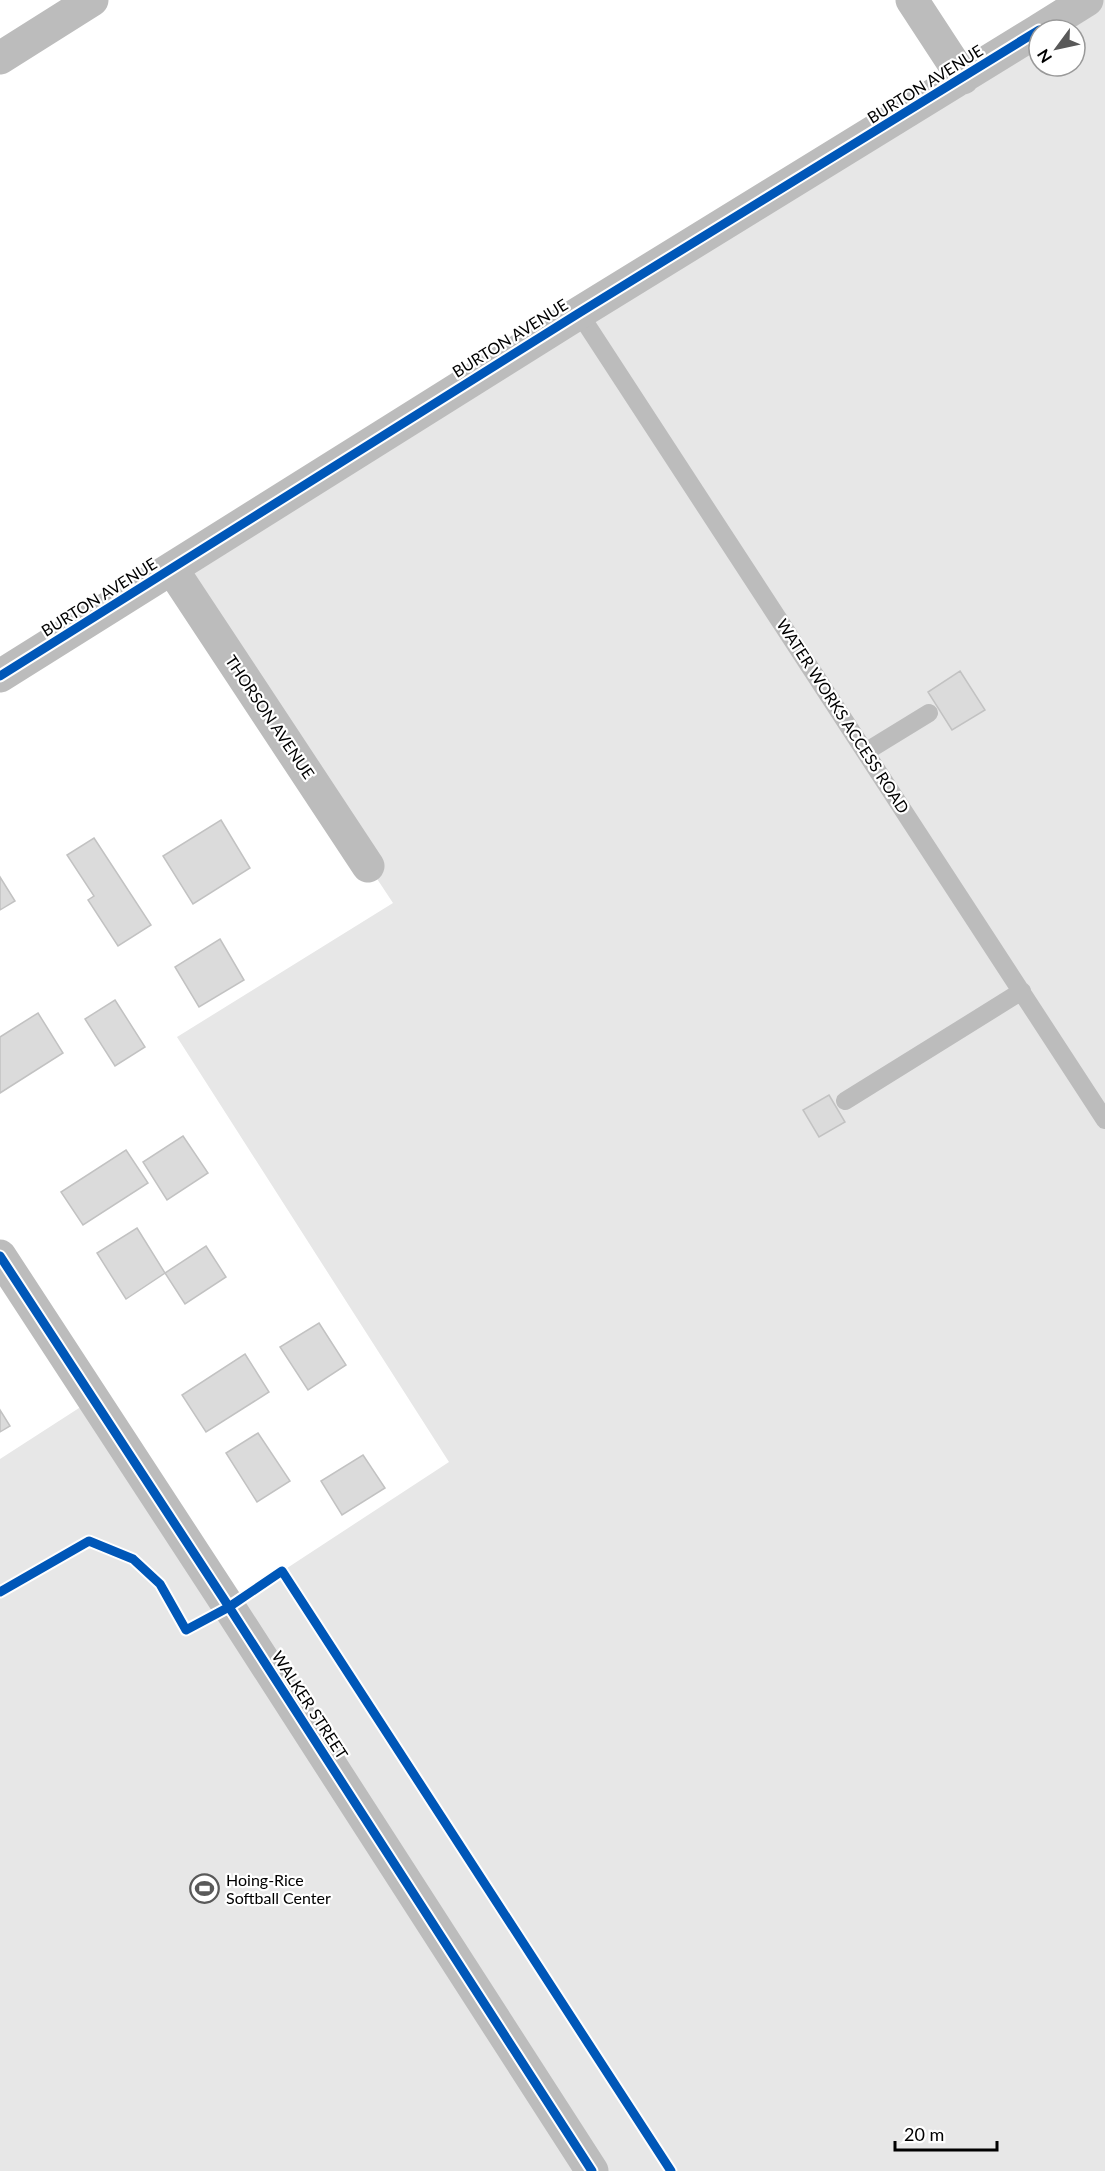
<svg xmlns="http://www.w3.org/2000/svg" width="1105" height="2171" font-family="Lato,sans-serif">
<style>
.green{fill:#e7e7e7}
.building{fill:#dbdbdb;stroke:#c2c2c2;stroke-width:1.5}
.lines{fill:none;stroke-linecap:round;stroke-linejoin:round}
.service{stroke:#bcbcbc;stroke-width:18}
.minor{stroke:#bcbcbc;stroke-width:33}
.cycleway-casing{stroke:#fff;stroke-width:13}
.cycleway{stroke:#0057b8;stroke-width:9}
.labels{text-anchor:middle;stroke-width:4.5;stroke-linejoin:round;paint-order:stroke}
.street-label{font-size:16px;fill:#000;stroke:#fff}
.poi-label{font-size:16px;fill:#000;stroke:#fff;text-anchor:start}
</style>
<rect width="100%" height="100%" fill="#fff"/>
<!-- green -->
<path class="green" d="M1087,0H1105V2171H0V1459L93,1399L229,1606L449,1462L177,1037L393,903L172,569L1039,30V66H1075V30H1039Z"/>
<!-- building -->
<path class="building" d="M960,671L985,710L952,730L928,692Z
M221,820L250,868L193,904L163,856Z
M94,838L151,925L118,946L88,900L94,896L67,855Z
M0,877L15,901L0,910Z
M220,939L244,980L199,1007L175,967Z
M115,1000L145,1047L115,1066L85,1019Z
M38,1013L63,1053L0,1093V1037Z
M829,1095L845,1122L819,1137L803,1110Z
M183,1136L208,1173L167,1200L143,1162Z
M126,1150L148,1183L83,1225L61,1192Z
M137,1228L165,1273L126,1299L97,1253Z
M206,1246L226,1277L185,1304L165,1273Z
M319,1323L346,1365L308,1390L280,1347Z
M245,1354L269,1392L206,1432L182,1395Z
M0,1410L10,1426L0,1432Z
M258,1433L290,1481L257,1502L226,1453Z
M363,1455L385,1488L342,1515L321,1481Z"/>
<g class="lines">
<!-- service -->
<path class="service" d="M579,313L1105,1120
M867,751L929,713
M845,1101L1022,991"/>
<!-- minor -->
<path class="minor" d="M912,0L963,78
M1039,30L1087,0
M0,58L92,0
M172,569L368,866
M0,676L579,313L1039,30
M0,1256L229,1607L592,2171"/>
<defs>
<path id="cycleway" d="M0,676L579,313L1039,30
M0,1256L229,1607L592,2171
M0,1592L89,1541L133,1559L160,1584L186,1630L229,1607L282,1571L671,2171"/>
</defs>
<!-- cycleway casing -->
<use href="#cycleway" class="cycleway-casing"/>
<!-- cycleway -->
<use href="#cycleway" class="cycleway"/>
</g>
<!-- icons -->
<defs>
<symbol id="stadium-ring" viewBox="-11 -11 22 22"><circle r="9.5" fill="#fff" stroke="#595959" stroke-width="1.5"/><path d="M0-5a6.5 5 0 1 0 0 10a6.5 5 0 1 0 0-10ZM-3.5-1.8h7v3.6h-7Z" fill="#595959"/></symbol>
</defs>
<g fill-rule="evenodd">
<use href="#stadium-ring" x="188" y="1872" width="33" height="33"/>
</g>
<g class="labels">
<!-- street labels -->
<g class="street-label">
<text transform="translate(925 84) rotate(-32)" y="6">BURTON AVENUE</text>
<text transform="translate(510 338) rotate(-32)" y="6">BURTON AVENUE</text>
<text transform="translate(99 597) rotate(-32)" y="6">BURTON AVENUE</text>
<text transform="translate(843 716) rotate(57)" y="6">WATER WORKS ACCESS ROAD</text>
<text transform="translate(270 717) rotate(56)" y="6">THORSON AVENUE</text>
<text transform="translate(310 1705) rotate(57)" y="6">WALKER STREET</text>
</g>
<!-- poi labels -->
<g class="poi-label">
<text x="226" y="1886">Hoing-Rice<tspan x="226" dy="18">Softball Center</tspan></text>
</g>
</g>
<!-- north arrow -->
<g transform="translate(1057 48) rotate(237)"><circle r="28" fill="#ffffff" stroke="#999999" stroke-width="1.5"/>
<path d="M0-4.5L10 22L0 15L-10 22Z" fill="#595959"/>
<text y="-9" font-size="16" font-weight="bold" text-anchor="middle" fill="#000000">N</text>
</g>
<!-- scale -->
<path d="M895 2141v9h102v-9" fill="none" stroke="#000000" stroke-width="3"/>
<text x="904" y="2141" font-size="18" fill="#000000" stroke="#ffffff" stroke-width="4.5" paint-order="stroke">20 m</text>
</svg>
